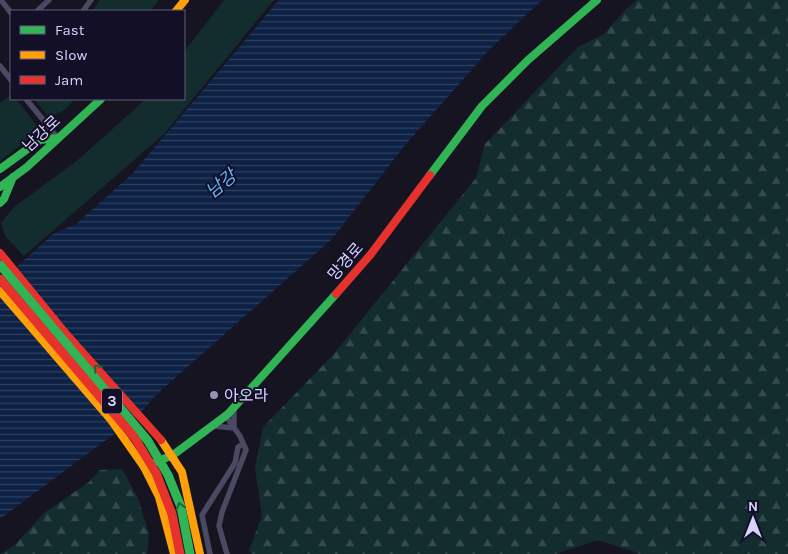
<svg xmlns="http://www.w3.org/2000/svg" width="788" height="554" font-family="Karla,'Noto Sans KR',sans-serif">
<style>
.green{fill:#132c2d}
.forest{fill:url(#forest-firs)}
.water{fill:url(#water-rules)}
.lines{fill:none;stroke-linecap:round;stroke-linejoin:round}
.street{stroke:#4a4962;stroke-width:5.5}
.fast{stroke:#30b455;stroke-width:8}
.slow{stroke:#ff9f0a;stroke-width:8}
.jam{stroke:#e5322d;stroke-width:8}
.fast-bridge{stroke:#30b455;stroke-width:9}
.jam-bridge{stroke:#e5322d;stroke-width:9}
.oneway{stroke:#22623e}
.poi-dot{fill:#9591b1;stroke:#130f26;stroke-width:2}
.labels{text-anchor:middle;stroke-width:4;stroke-linejoin:round;paint-order:stroke}
.shield{fill:#130f26;stroke:#9e99be;stroke-width:1}
.shield-label{font-size:15px;font-weight:bold;fill:#d9d4ff}
.street-label{font-size:16px;fill:#d9d4ff;stroke:#130f26}
.poi-label{font-size:16px;fill:#d9d4ff;stroke:#130f26;text-anchor:start}
.water-label{font-size:18px;font-style:italic;fill:#62b6ff;stroke:#130f26}
</style>
<defs>
<pattern id="forest-firs" width="22" height="20" patternUnits="userSpaceOnUse" patternTransform="scale(1.25)"><rect width="22" height="20" fill="#132c2d"/><path d="M5 1l3.5 6h-7zM16 11l3.5 6h-7z" fill="#354a4c"/></pattern>
<pattern id="water-rules" width="6" height="5" patternUnits="userSpaceOnUse" patternTransform="scale(1.25)"><rect width="6" height="5" fill="#0d2144"/><path d="M0 2.5h6" fill="none" stroke="#304060"/></pattern>
</defs>
<rect width="100%" height="100%" fill="#161421"/>
<!-- green -->
<path class="green" d="M100,0H159L150,11H92Z
M224,0H274L164,134L24,256L5,236L1,223L13,208L79,159L146,99H184V52Z
M11,95V99H16L38,127L36,133L0,161V103Z
M34,99H75C67,108 61,115 47,115Z"/>
<!-- forest -->
<path class="forest" d="M637,0H788V554H640L598,540L555,554H252L249,550L262,516L255,468L263,427L333,355L476,178L485,144L578,47L604,34L626,9Z
M122,469L138,498L149,534L147,554H0L14,546L44,513L89,482L100,470Z"/>
<!-- water -->
<path class="water" d="M279,0H542L489,50L406,144L332,239L156,395L137,417L0,519V279L13,270L53,234L76,224L133,173Z"/>
<g class="lines">
<!-- street -->
<path class="street" d="M1,0L11,13
M37,11L49,0
M83,11L91,0
M0,66L11,80
M26,99L58,138
M225,415L240,436L246,450L222,512L219,526L227,554
M213,426L234,428V407
M210,554L202,515L235,463L238,447L243,444"/>
<!-- fast -->
<path class="fast" d="M0,169L40,140L58,138
M430,175L482,106L528,60L597,0
M0,187L27,167L101,99
M0,203L4,199L13,177
M173,455L228,414L336,294
M144,467L173,455"/>
<!-- slow -->
<path class="slow" d="M176,11L185,0
M0,291L111,420L144,467L159,497L174,554
M161,440L182,472L200,554"/>
<!-- jam -->
<path class="jam" d="M0,253L67,335L161,440
M336,294L371,254L430,175"/>
<!-- fast-bridge -->
<path class="fast-bridge" d="M0,265L148,441L168,475L181,507L190,554"/>
<!-- jam-bridge -->
<path class="jam-bridge" d="M0,279L134,437L156,473L172,514L180,554"/>
</g>
<!-- one-way arrows -->
<defs><path id="oneway-chevron" d="M-2-3.5L2.5 0L-2 3.5" fill="none" stroke-width="1.6" stroke-linecap="round" stroke-linejoin="round" transform="scale(1.25)"/></defs>
<g class="oneway">
<use href="#oneway-chevron" transform="translate(97 368) rotate(-132)"/>
<use href="#oneway-chevron" transform="translate(180 506) rotate(-107)"/>
</g>
<!-- markers -->
<circle class="poi-dot" cx="214" cy="395" r="5"/>
<g class="labels">
<!-- shield labels -->
<rect class="shield" x="102" y="388.5" width="20" height="25" rx="4"/>
<g class="shield-label">
<text x="112" y="406">3</text>
</g>
<!-- street labels -->
<g class="street-label">
<text transform="translate(41 133) rotate(-43)" y="6">남강로</text>
<text transform="translate(345 261) rotate(-49)" y="6">망경로</text>
</g>
<!-- poi labels -->
<g class="poi-label">
<text x="224" y="401">아오라</text>
</g>
<!-- water labels -->
<g class="water-label">
<text transform="translate(221 184) rotate(-39)" y="6">남강</text>
</g>
</g>
<!-- legend -->
<rect x="10" y="10" width="175" height="90" fill="#130f26" stroke="#625e7d"/>
<rect x="20" y="26" width="25" height="8" fill="#30b455" stroke="#625e7d"/>
<text x="55" y="35" font-size="15" fill="#d9d4ff">Fast</text>
<rect x="20" y="51" width="25" height="8" fill="#ff9f0a" stroke="#625e7d"/>
<text x="55" y="60" font-size="15" fill="#d9d4ff">Slow</text>
<rect x="20" y="76" width="25" height="8" fill="#e5322d" stroke="#625e7d"/>
<text x="55" y="85" font-size="15" fill="#d9d4ff">Jam</text>
<!-- north arrow -->
<g transform="translate(753 519)" stroke="#130f26" stroke-width="4" paint-order="stroke">
<path d="M0-4L9 19L0 12L-9 19Z" fill="#d9d4ff"/>
<text y="-8" font-size="14" font-weight="bold" text-anchor="middle" fill="#d9d4ff">N</text>
</g>
</svg>
